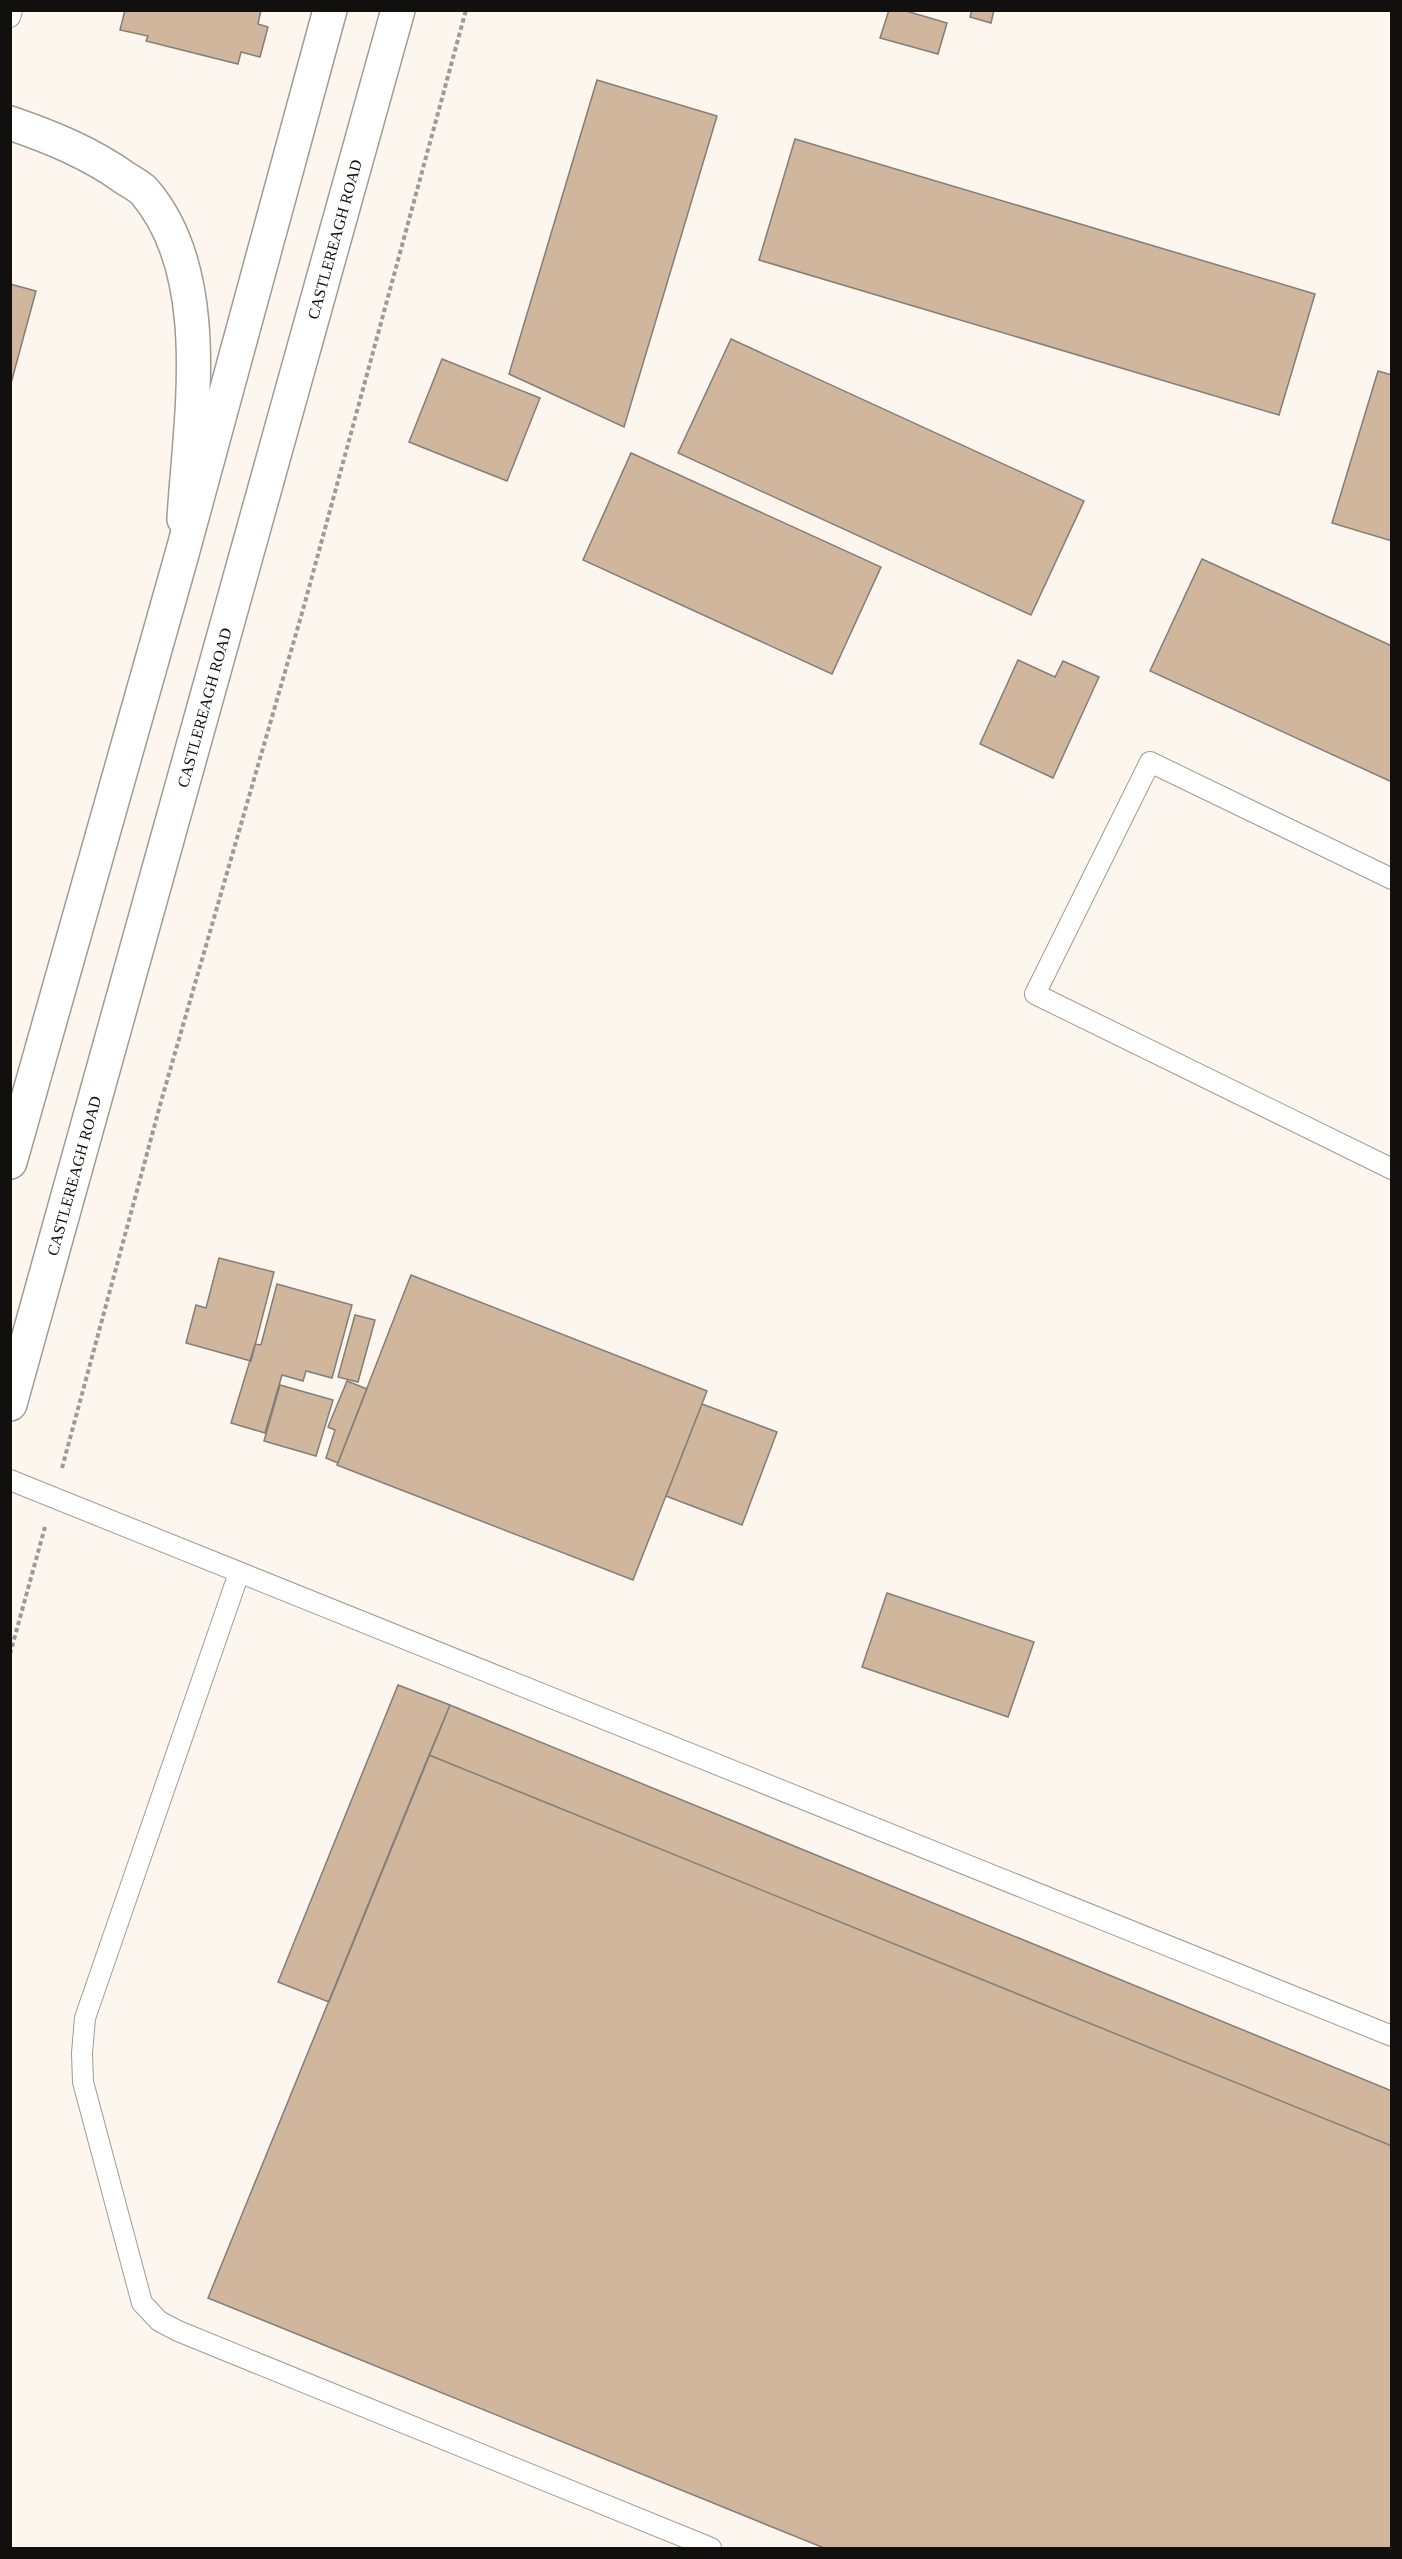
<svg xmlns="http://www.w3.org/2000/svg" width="1402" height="2559" font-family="Georgia,serif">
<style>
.building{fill:#cfb69c;stroke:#837e78;stroke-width:1.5}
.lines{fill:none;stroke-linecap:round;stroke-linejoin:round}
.lane-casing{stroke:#a19b95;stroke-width:22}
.street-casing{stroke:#a19b95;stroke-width:36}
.primary-casing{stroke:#a19b95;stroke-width:36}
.path{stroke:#9f9a95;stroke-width:4;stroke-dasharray:4.5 3;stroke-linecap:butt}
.lane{stroke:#fff;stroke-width:20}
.street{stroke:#fff;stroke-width:33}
.primary{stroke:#fff;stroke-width:33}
.labels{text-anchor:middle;stroke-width:4.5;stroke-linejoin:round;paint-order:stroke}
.street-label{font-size:16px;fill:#12100e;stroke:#fdf6ef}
</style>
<rect width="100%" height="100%" fill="#fdf6ef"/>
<!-- building -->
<path class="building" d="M125,10H261L258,24L268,27L260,57L241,52L238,64L146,41L148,36L120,30Z
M889,10H903L947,23L938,54L880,38Z
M972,10H994L991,23L970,17Z
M597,80L717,116L624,427L509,374Z
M795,139L1315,294L1279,415L759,260Z
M10,284L36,291L10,387Z
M731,339L1084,501L1031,615L678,453Z
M442,359L540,398L507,481L409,442Z
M1378,371L1392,375V541L1332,523Z
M631,453L881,567L832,674L583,560Z
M1202,559L1392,646V782L1150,671Z
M1018,660L1055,677L1063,661L1099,677L1053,778L980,744Z
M219,1258L274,1272L251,1361L186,1343L196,1305L206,1308Z
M411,1275L707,1391L633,1580L337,1465Z
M277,1284L352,1305L332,1378L306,1371L303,1381L282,1375L265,1433L231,1423L255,1344L261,1345Z
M355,1315L375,1320L358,1382L338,1377Z
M347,1381L367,1389L338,1463L326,1458L335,1430L328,1427Z
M280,1385L333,1400L316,1456L264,1441Z
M702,1404L777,1432L742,1525L666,1496Z
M887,1593L1034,1642L1008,1717L862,1667Z
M398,1685L450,1705L329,2002L278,1982Z
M450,1705L1392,2091V2146L429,1755Z
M429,1755L1392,2146V2548H824L208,2298Z"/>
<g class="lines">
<defs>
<path id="lane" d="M10,17L12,10
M1392,879L1150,762L1035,994L1392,1169
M10,1480L1392,2036
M239,1573L85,2018L82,2053L83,2082L142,2303L159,2321L178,2331L711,2548"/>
<path id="street" d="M10,123C51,137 90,153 125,178C131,182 139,186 144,191C216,274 190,418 184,519"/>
<g id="primary">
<path d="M10,1162L182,554L330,10"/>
<path id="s1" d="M10,1404L398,10"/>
</g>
</defs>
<!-- lane casing -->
<use href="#lane" class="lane-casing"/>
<!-- street casing -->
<use href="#street" class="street-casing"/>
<!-- primary casing -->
<use href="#primary" class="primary-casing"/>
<!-- path -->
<path class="path" d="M62,1468L162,1098L304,606L466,10
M10,1654L45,1527"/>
<!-- lane -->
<use href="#lane" class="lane"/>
<!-- street -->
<use href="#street" class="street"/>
<!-- primary -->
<use href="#primary" class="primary"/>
</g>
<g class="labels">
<!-- street labels -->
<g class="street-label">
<text dy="6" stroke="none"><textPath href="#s1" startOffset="1209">CASTLEREAGH ROAD</textPath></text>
<text dy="6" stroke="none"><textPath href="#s1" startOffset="723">CASTLEREAGH ROAD</textPath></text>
<text dy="6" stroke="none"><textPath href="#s1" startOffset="237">CASTLEREAGH ROAD</textPath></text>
</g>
</g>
<!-- border -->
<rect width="1402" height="2559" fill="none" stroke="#12100e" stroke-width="24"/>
</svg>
